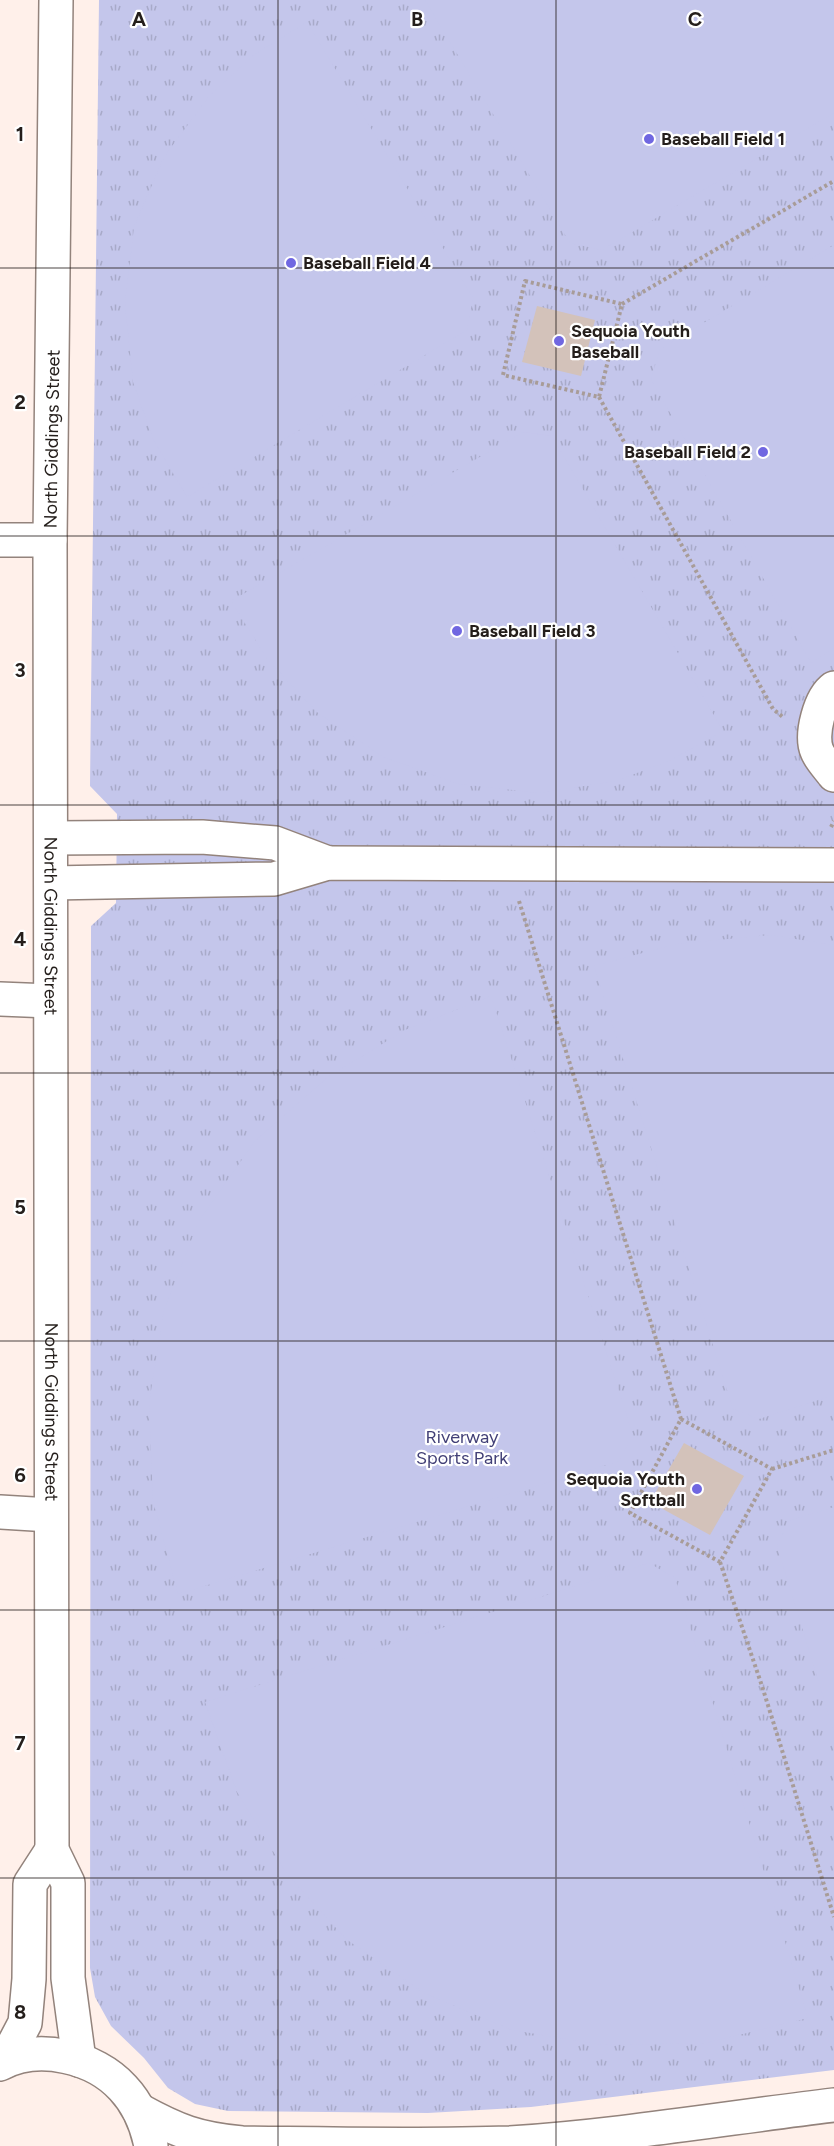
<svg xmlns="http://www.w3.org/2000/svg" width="834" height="2146" font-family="Figtree,sans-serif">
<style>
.park{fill:url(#park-tufts)}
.pitch{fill:#c4c6eb}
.building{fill:#d3c2ba}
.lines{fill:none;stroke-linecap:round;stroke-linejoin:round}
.minor-casing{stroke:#93837c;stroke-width:36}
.path{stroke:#a89c98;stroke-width:4;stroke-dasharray:3 3;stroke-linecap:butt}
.minor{stroke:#fff;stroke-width:33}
.grid{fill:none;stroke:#241e1b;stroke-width:1.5;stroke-opacity:0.55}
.poi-dot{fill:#7067e1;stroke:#fff;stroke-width:2}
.labels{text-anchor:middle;stroke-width:4.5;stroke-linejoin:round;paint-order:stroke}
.poi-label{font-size:18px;font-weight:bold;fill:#241e1b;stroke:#fff;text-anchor:start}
.street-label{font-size:18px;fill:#241e1b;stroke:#fff}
.park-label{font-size:18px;fill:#413f76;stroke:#fff}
.grid-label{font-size:20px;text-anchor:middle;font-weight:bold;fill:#241e1b;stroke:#fff;stroke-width:4.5;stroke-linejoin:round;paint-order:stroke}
</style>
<defs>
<pattern id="park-tufts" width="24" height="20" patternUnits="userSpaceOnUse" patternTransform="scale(1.5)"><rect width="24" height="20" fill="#c4c6eb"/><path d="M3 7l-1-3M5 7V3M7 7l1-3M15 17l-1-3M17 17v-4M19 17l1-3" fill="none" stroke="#a8aac9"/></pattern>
</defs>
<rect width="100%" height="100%" fill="#fff0ea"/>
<!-- park -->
<path class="park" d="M99,0H834V2070L531,2107L428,2113L228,2111L195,2104L168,2088L144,2058L111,2026L95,1997L90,1968L91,926L116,903L117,814L90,786Z"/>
<!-- pitch -->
<path class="pitch" d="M425,0H834V113L602,250L570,243Z
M307,22L473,298L467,330L187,497L153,439L133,382L125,304L134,227L164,157L210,95L255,54Z
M834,245V648L811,663L651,379L660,349Z
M523,432L552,436L723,731L671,760L616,781L539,793L459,784L383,757L318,713L268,660L231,601Z
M770,935L834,945V1395L759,1419L733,1409L594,966L676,944Z
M491,996L633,1435L619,1461L178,1594L153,1501L149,1403L164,1310L199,1221L255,1141L328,1077L405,1030Z
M834,1507V1732L777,1546L789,1521Z
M649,1563L675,1578L808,2018L706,2043L603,2045L512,2030L424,1993L346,1939L287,1874L237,1792L205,1702Z"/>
<!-- building -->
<path class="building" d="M537,306L595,320L581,376L522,362Z
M684,1443L744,1476L710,1535L650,1502Z"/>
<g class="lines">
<defs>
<g id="minor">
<path id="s1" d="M56,0L50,540L52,1850L68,1883V1978L79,2060"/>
<path d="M0,540H50"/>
<path d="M834,688C820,698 810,735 817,751C820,759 829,768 834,775"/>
<path d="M51,838L202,837L275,843L328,863"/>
<path d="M51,883L274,879L328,863L834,865"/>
<path d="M0,999L50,1001"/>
<path d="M0,1512L50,1515"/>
<path d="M5,2061L25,2023L29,1979L30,1884L52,1850"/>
<path d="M0,2064C39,2043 95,2057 123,2088C138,2104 147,2126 151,2146"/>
<path d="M139,2110C177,2131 198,2139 242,2143C331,2144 420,2146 510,2143C618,2136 726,2118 834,2105"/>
</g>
</defs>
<!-- minor casing -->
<use href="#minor" class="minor-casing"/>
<!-- path -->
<path class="path" d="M525,281L622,304L599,397L503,375Z
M622,304L834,181
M599,397L773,709L784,718
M831,827L834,821
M519,901L681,1419
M681,1419L772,1469L720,1562L630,1513Z
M772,1469L834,1450
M720,1562L762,1686L834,1917"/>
<!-- minor -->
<use href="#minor" class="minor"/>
</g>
<!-- grid -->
<path class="grid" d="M278,0V2146M556,0V2146M0,268H834M0,536H834M0,805H834M0,1073H834M0,1341H834M0,1610H834M0,1878H834"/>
<!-- markers -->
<g class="poi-dot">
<circle cx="649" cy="139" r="6"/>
<circle cx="291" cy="263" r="6"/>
<circle cx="559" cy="341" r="6"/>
<circle cx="763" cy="452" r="6"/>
<circle cx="457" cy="631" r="6"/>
<circle cx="697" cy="1489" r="6"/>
</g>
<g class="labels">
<!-- poi labels -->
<g class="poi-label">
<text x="661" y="145">Baseball Field 1</text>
<text x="303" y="269">Baseball Field 4</text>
<text x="571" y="337">Sequoia Youth<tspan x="571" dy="21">Baseball</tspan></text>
<text x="751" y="458" text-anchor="end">Baseball Field 2</text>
<text x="469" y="637">Baseball Field 3</text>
<text x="685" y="1485" text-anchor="end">Sequoia Youth<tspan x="685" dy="21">Softball</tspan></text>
</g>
<!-- street labels -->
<g class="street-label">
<text transform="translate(52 439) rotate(-89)" y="6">North Giddings Street</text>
<text dy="6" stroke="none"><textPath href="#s1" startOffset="926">North Giddings Street</textPath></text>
<text dy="6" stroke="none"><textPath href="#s1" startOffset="1412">North Giddings Street</textPath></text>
</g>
<!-- park labels -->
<g class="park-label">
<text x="462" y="1443">Riverway<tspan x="462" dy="21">Sports Park</tspan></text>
</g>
</g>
<g class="grid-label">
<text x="139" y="26">A</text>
<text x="417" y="26">B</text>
<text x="695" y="26">C</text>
<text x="20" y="141">1</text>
<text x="20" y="409">2</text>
<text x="20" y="677">3</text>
<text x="20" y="946">4</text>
<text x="20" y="1214">5</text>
<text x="20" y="1482">6</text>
<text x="20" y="1750">7</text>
<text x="20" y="2019">8</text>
</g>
</svg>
